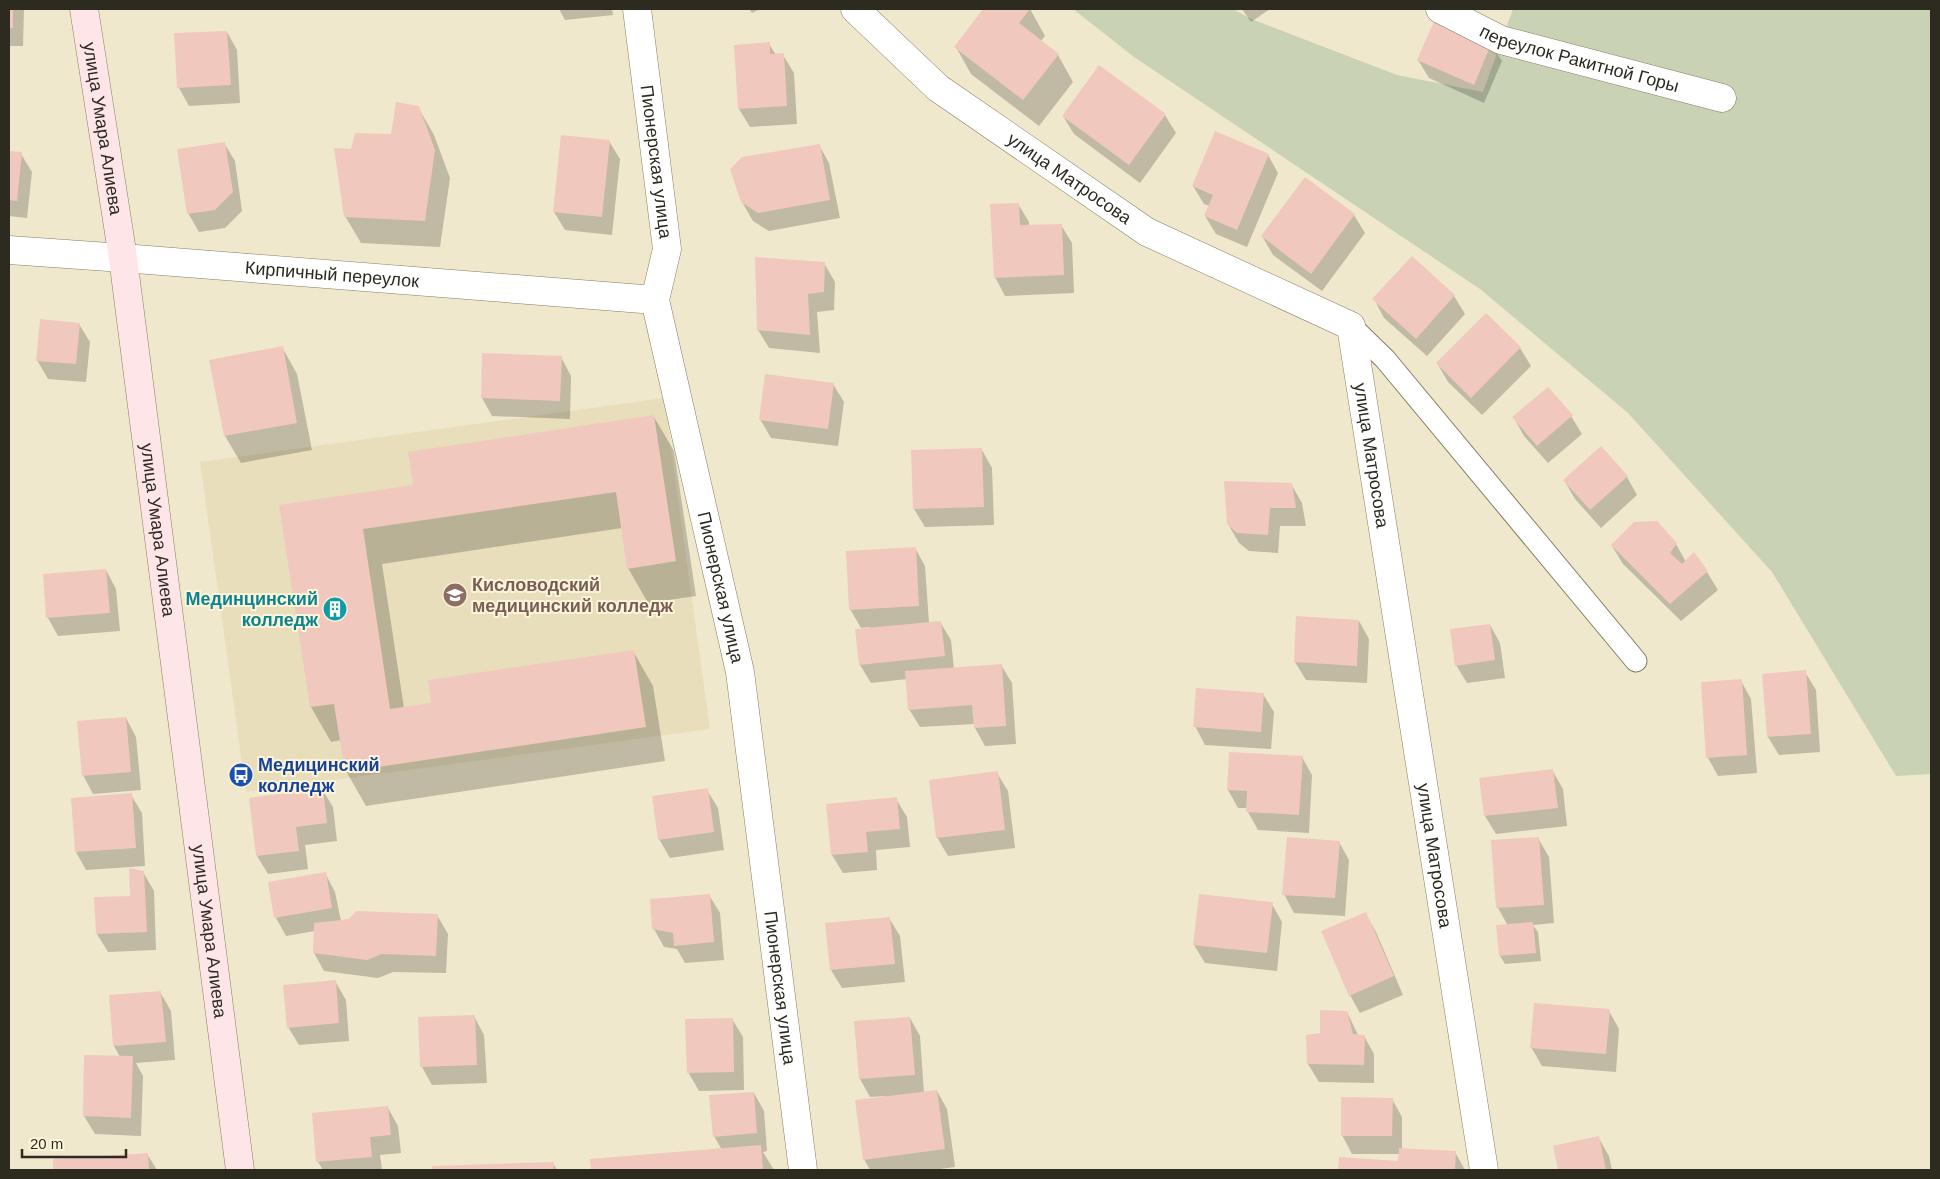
<svg xmlns="http://www.w3.org/2000/svg" width="1940" height="1179" font-family="Arial,sans-serif">
<style>
.built{fill:#e8debb}
.green{fill:#cad2b5}
.shadow{fill:#0003}
.building{fill:#f1c8be}
.lines{fill:none;stroke-linecap:round;stroke-linejoin:round}
.lane-casing{stroke:#847d64;stroke-width:23}
.street-casing{stroke:#847d64;stroke-width:29}
.secondary-casing{stroke:#847d64;stroke-width:29}
.lane{stroke:#fff;stroke-width:21}
.street{stroke:#fff;stroke-width:28}
.secondary{stroke:#fee6e8;stroke-width:28}
.labels{text-anchor:middle;stroke-width:4;stroke-linejoin:round;paint-order:stroke}
.street-label{font-size:18px;fill:#2d2b20;stroke:#fdf5d9}
.education-label{font-size:18px;font-weight:bold;fill:#785e54;stroke:#fdf5d9;text-anchor:start}
.culture-label{font-size:18px;font-weight:bold;fill:#0d838f;stroke:#fdf5d9;text-anchor:end}
.transit-label{font-size:18px;font-weight:bold;fill:#164399;stroke:#fdf5d9;text-anchor:start}
</style>
<rect width="100%" height="100%" fill="#f0e8cc"/>
<!-- built -->
<path class="built" d="M664,398L710,729L246,792L200,462Z"/>
<!-- green -->
<path class="green" d="M1073,9H1233L1251,19L1397,75L1483,92L1513,9H1931V774L1896,776L1772,572L1628,413L1480,289L1134,57Z"/>
<!-- shadow -->
<path class="shadow" d="M9,9H24L23,46H9Z
M559,9H612L613,15L565,20Z
M749,9H760L752,13Z
M985,9H1030L1045,36L1040,42L1058,55L1073,82L1039,126L971,74L956,47Z
M1242,9H1270L1251,22Z
M227,32L237,50L240,103L189,106L179,88Z
M1491,43L1502,61L1484,103L1429,78L1418,60Z
M769,44L776,55H783L794,73L797,124L750,127L739,109L735,46Z
M1099,66L1165,115L1176,133L1140,183L1074,134L1063,116Z
M418,107L434,135L450,178L440,247L361,243L345,216L352,150L392,135Z
M609,141L620,159L612,235L565,230L554,212Z
M224,143L235,161L242,211L225,228L199,232L188,213Z
M819,145L829,163L840,218L769,231L753,221L742,202Z
M9,152L21,154L32,172L27,218L9,216Z
M1268,155L1278,173L1247,247L1216,234L1205,216L1210,206L1204,204L1193,186Z
M1018,204L1029,222V226L1061,225L1072,243L1074,293L1005,296L995,277Z
M1354,215L1365,233L1322,291L1273,255L1262,236Z
M1412,258L1454,296L1465,314L1427,356L1384,318L1374,299Z
M824,263L835,282L834,310L817,312L820,353L769,348L758,330Z
M1486,314L1520,348L1531,366L1482,415L1448,382L1437,363Z
M79,324L90,342L86,382L48,379L37,360Z
M282,347L297,374L312,450L241,463L225,436Z
M561,357L571,376L570,419L492,416L482,398Z
M833,384L844,402L838,446L771,438L760,419Z
M1571,416L1582,434L1548,463L1524,436L1514,418Z
M654,417L674,451L696,596L648,603L628,568L622,528L382,564L404,708L432,704L633,651L653,686L665,761L366,806L346,771L341,740L331,742L311,707L281,506L414,486Z
M982,450L992,468L994,525L925,527L914,509L912,452Z
M1627,477L1637,495L1601,528L1575,499L1564,480Z
M1291,484L1302,503L1306,526H1280L1278,553L1249,551L1239,543L1228,524Z
M1676,544L1686,562L1694,554L1707,572L1718,590L1681,621L1623,564L1612,546Z
M915,548L925,566L929,623L940,622L951,640L954,669L1001,665L1012,683L1016,744L985,746L975,728L974,724L920,727L909,709L907,679L871,683L860,665L869,627L861,628L850,609Z
M106,570L116,589L120,631L58,636L48,618L45,575Z
M1359,621L1369,639L1367,683L1306,680L1295,662Z
M1490,625L1500,643L1505,678L1467,683L1456,665Z
M1805,672L1816,690L1820,752L1779,755L1768,737L1763,675Z
M1741,681L1751,699L1757,773L1718,776L1708,758Z
M1263,694L1274,712L1271,749L1205,745L1195,726Z
M126,718L136,737L141,790L93,794L83,775Z
M1302,757L1312,775L1309,833L1258,830L1248,812V808H1238L1228,790Z
M1552,770L1563,789L1567,826L1496,834L1485,816L1480,779Z
M997,773L1008,791L1015,848L948,856L937,837Z
M322,789L333,807L337,841L305,845L308,869L268,874L257,856Z
M707,790L718,808L724,850L670,858L659,839Z
M131,795L142,813L145,866L86,870L76,852Z
M896,799L907,817L910,847L876,850L877,870L843,873L832,855L828,806Z
M1538,838L1549,857L1554,923L1533,925L1538,932L1541,961L1505,964L1500,956L1508,926L1498,908L1492,842Z
M1339,842L1349,860L1345,916L1294,913L1284,894Z
M143,872L154,891L156,950L108,952L97,934L132,897Z
M325,873L335,892L341,921L437,915L448,934L446,973L393,972L378,978L324,971L314,953L315,931L286,936L276,918Z
M709,895L720,913L724,960L685,963L677,949L664,947L654,929Z
M1272,904L1282,922L1277,971L1205,963L1194,945Z
M1365,913L1376,932L1403,995L1360,1013L1350,995Z
M889,918L900,936L905,982L842,988L831,970L827,924Z
M335,981L346,1000L349,1041L299,1045L288,1027Z
M160,992L171,1011L175,1060L136,1063L143,1076L141,1136L95,1134L84,1116L120,1057L114,1046L110,997Z
M1609,1011L1619,1029L1616,1072L1542,1066L1531,1047Z
M1347,1012L1358,1035L1364,1036L1374,1054V1083L1319,1082L1308,1064L1321,1035Z
M474,1016L484,1035L487,1083L432,1085L422,1067Z
M910,1018L920,1036L924,1093L937,1091L947,1109L955,1167L932,1170H870L864,1159L885,1096L870,1097L860,1079Z
M732,1019L743,1037L744,1090L699,1091L688,1072Z
M754,1093L764,1111L767,1151L763,1152L774,1170H592L591,1160L722,1150L714,1136Z
M1392,1099L1402,1117V1150L1455,1152L1465,1170H1340V1158L1399,1162L1400,1154H1352L1342,1135Z
M388,1108L398,1126L401,1153L380,1155L382,1170H323L318,1162Z
M1598,1137L1609,1156L1612,1170H1559L1554,1146Z
M147,1154L157,1170H55L54,1160Z
M553,1163L557,1170H433V1167Z"/>
<!-- building -->
<path class="building" d="M9,9H13V28H9Z
M983,9H1030L1019,23L1059,54L1023,100L954,47Z
M1436,17L1492,42L1474,85L1417,60Z
M227,31L231,85L177,88L174,33Z
M770,42V54L784,53L787,106L738,109L734,45Z
M1099,65L1166,114L1129,165L1062,116Z
M396,102L419,106L435,150L425,221L344,217L334,148L351,149L355,133L391,134Z
M1215,131L1269,154L1237,230L1204,216L1213,195L1192,186Z
M561,135L610,140L602,217L553,212Z
M225,142L233,192L215,210L187,214L177,149Z
M820,144L830,200L758,213L741,202L730,169L742,157Z
M9,151L22,152L17,201L9,200Z
M1305,177L1355,214L1311,274L1261,236Z
M1019,203L1020,225L1062,224L1064,275L994,278L990,204Z
M1412,256L1455,295L1416,339L1372,299Z
M755,257L825,262L824,292L808,294L810,335L757,330Z
M1486,313L1521,347L1471,398L1436,363Z
M40,319L80,323L76,364L36,361Z
M283,346L297,423L224,436L209,360Z
M482,353L562,356L560,401L481,398Z
M765,374L834,383L828,429L759,420Z
M1548,387L1573,415L1537,446L1512,417Z
M654,415L676,561L627,569L616,492L363,529L390,709L431,703L428,680L634,650L646,727L345,772L334,704L310,707L279,505L413,485L408,452Z
M1601,446L1628,476L1590,510L1563,480Z
M982,448L984,507L913,509L911,450Z
M1224,481L1292,483L1296,508H1270L1268,535L1237,533L1227,524Z
M1657,521L1677,543L1670,553L1682,564L1694,552L1708,571L1670,604L1611,545L1634,522Z
M916,547L919,606L849,610L846,551Z
M106,569L110,613L46,618L43,574Z
M1296,616L1359,620L1357,666L1294,662Z
M941,621L945,656L859,665L855,629Z
M1490,624L1495,660L1455,666L1450,629Z
M1002,664L1006,726L974,728L972,705L908,710L905,671Z
M1806,670L1811,734L1767,737L1762,674Z
M1742,679L1747,755L1706,758L1701,682Z
M1196,688L1264,693L1261,732L1193,727Z
M126,717L131,772L82,776L77,721Z
M1229,752L1303,756L1299,815L1246,812L1247,791L1227,790Z
M1553,769L1558,808L1484,816L1479,778Z
M998,771L1005,830L936,838L929,780Z
M323,788L327,823L296,827L299,851L256,856L249,798Z
M708,788L714,832L658,840L652,796Z
M132,793L136,848L75,852L71,798Z
M897,797L900,829L866,832L868,852L831,855L826,804Z
M1287,837L1340,841L1335,898L1282,895Z
M1539,837L1544,905L1496,908L1491,840Z
M129,868L144,871L147,932L96,934L94,897L130,896Z
M326,872L332,908L274,918L268,882Z
M710,894L714,942L674,946L673,933L652,929L650,899Z
M1199,894L1273,902L1267,953L1193,945Z
M356,911L438,914L436,956L382,954L367,960L313,953L314,923L349,919Z
M1366,912L1394,976L1349,996L1321,931Z
M890,917L895,964L830,970L825,923Z
M1533,922L1536,953L1499,956L1496,925Z
M336,980L339,1023L287,1028L283,985Z
M161,991L166,1042L113,1046L109,995Z
M1534,1003L1610,1009L1606,1054L1530,1048Z
M1320,1010L1347,1011L1353,1034L1365,1035L1364,1065L1307,1064L1306,1035L1320,1033Z
M475,1015L477,1065L420,1067L418,1017Z
M910,1017L915,1075L859,1079L854,1021Z
M733,1018L734,1072L687,1073L685,1019Z
M84,1055L133,1056L131,1118L83,1116Z
M937,1090L945,1149L863,1160L855,1100Z
M754,1092L757,1133L713,1137L709,1095Z
M1341,1097L1393,1098L1392,1136H1341Z
M388,1106L391,1135L370,1137L372,1157L316,1162L312,1113Z
M1599,1136L1606,1170H1558L1553,1146Z
M761,1145L763,1170H591L590,1159Z
M1399,1148L1456,1151L1455,1170H1338L1339,1157L1398,1161Z
M148,1153L149,1170H53V1159Z
M554,1162V1170H432V1166Z"/>
<g class="lines">
<defs>
<path id="lane" d="M1351,326L1385,359L1636,661"/>
<g id="street">
<path id="s1" d="M637,9L667,249L655,300L740,672L803,1170"/>
<path id="s2" d="M855,9L938,88L1147,232L1351,326L1484,1170"/>
<path id="s3" d="M1440,9L1501,40L1722,98"/>
<path id="s4" d="M9,250L123,258L655,300"/>
</g>
<g id="secondary">
<path id="s5" d="M84,9L123,258L240,1170"/>
</g>
</defs>
<!-- lane casing -->
<use href="#lane" class="lane-casing"/>
<!-- street casing -->
<use href="#street" class="street-casing"/>
<!-- secondary casing -->
<use href="#secondary" class="secondary-casing"/>
<!-- lane -->
<use href="#lane" class="lane"/>
<!-- street -->
<use href="#street" class="street"/>
<!-- secondary -->
<use href="#secondary" class="secondary"/>
</g>
<!-- icons -->
<defs>
<symbol id="university-disc" viewBox="-11 -11 22 22"><circle r="9.5" fill="#8d6e63" stroke="#fdf5d9"/><path d="M0-5L7-2L0 1L-7-2ZM-4 1L0 2.5L4 1V4Q0 6-4 4Z" fill="#fff"/></symbol>
<symbol id="building-disc" viewBox="-11 -11 22 22"><circle r="9.5" fill="#0f9aa8" stroke="#fdf5d9"/><path d="M-4-6H4V6H1V3H-1V6H-4ZM-2.5-4.3h1.7v1.8h-1.7ZM.8-4.3h1.7v1.8H.8ZM-2.5-1h1.7V.8h-1.7ZM.8-1h1.7V.8H.8Z" fill="#fff"/></symbol>
<symbol id="bus-disc" viewBox="-11 -11 22 22"><circle r="9.5" fill="#1a4fb4" stroke="#fdf5d9"/><path d="M-5-6H5V4H4V6H2V4H-2V6H-4V4H-5ZM-3.5-4V0h7V-4ZM-3.5 1.2v1.5H-2V1.2ZM2 1.2v1.5H3.5V1.2Z" fill="#fff"/></symbol>
</defs>
<g fill-rule="evenodd">
<use href="#university-disc" x="441" y="581" width="28" height="28"/>
<use href="#building-disc" x="321" y="595" width="28" height="28"/>
<use href="#bus-disc" x="227" y="761" width="28" height="28"/>
</g>
<g class="labels">
<!-- street labels -->
<g class="street-label">
<text dy="6" stroke="none"><textPath href="#s3" startOffset="149">переулок Ракитной Горы</textPath></text>
<text dy="6" stroke="none"><textPath href="#s5" startOffset="121">улица Умара Алиева</textPath></text>
<text dy="6" stroke="none"><textPath href="#s1" startOffset="154">Пионерская улица</textPath></text>
<text dy="6" stroke="none"><textPath href="#s2" startOffset="274">улица Матросова</textPath></text>
<text dy="6" stroke="none"><textPath href="#s4" startOffset="324">Кирпичный переулок</textPath></text>
<text dy="6" stroke="none"><textPath href="#s2" startOffset="724">улица Матросова</textPath></text>
<text dy="6" stroke="none"><textPath href="#s5" startOffset="526">улица Умара Алиева</textPath></text>
<text dy="6" stroke="none"><textPath href="#s1" startOffset="589">Пионерская улица</textPath></text>
<text dy="6" stroke="none"><textPath href="#s2" startOffset="1129">улица Матросова</textPath></text>
<text dy="6" stroke="none"><textPath href="#s5" startOffset="931">улица Умара Алиева</textPath></text>
<text dy="6" stroke="none"><textPath href="#s1" startOffset="994">Пионерская улица</textPath></text>
</g>
<!-- education labels -->
<g class="education-label">
<text x="472" y="591">Кисловодский<tspan x="472" dy="21">медицинский колледж</tspan></text>
</g>
<!-- culture labels -->
<g class="culture-label">
<text x="318" y="605">Мединцинский<tspan x="318" dy="21">колледж</tspan></text>
</g>
<!-- transit labels -->
<g class="transit-label">
<text x="258" y="771">Медицинский<tspan x="258" dy="21">колледж</tspan></text>
</g>
</g>
<!-- border -->
<rect width="1940" height="1179" fill="none" stroke="#2d2b20" stroke-width="20"/>
<!-- scale -->
<path d="M22 1149v8h104v-8" fill="none" stroke="#2d2b20" stroke-width="2.5"/>
<text x="30" y="1149" font-size="15" fill="#2d2b20" stroke="#fdf5d9" stroke-width="4" paint-order="stroke">20 m</text>
</svg>
